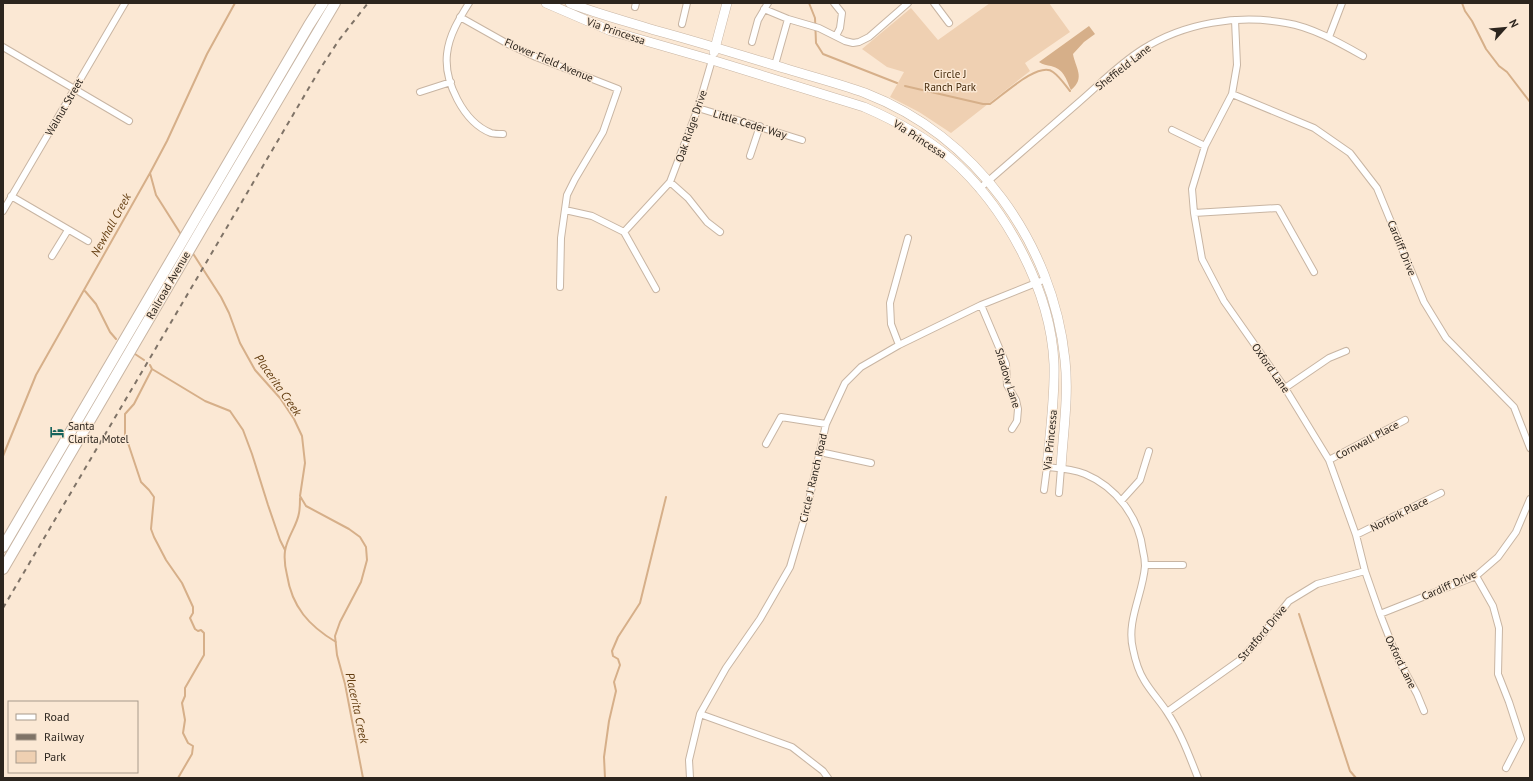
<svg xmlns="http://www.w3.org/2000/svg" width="1533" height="781" font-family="'PT Sans',sans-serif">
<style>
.green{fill:#efd0b2}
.water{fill:#d6af89}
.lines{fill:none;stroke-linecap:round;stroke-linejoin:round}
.stream{stroke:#d6af89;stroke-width:2}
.street-casing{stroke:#c8b5a3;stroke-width:8}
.secondary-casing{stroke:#c8b5a3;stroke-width:10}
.primary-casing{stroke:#c8b5a3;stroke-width:12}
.street{stroke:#fff;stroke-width:6}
.secondary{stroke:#fff;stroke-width:9}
.primary{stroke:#fff;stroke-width:10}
.rail{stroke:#7f7367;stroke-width:2;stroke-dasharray:5 5;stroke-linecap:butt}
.labels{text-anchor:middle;stroke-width:3;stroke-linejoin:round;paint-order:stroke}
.street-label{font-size:11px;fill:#2c251e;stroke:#fbe8d4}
.park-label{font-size:11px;fill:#462b0c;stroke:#fbe8d4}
.poi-label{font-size:11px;fill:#2c251e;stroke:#fbe8d4;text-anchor:start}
.water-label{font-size:12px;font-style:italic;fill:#633d10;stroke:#fbe8d4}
</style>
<rect width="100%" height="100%" fill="#fbe8d4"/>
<!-- green -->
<path class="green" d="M990,3H1049L1070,32L1025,63L1030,71L951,133L919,112L890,97L904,72L887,67L862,49L911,8L938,40Z"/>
<!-- water -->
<path class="water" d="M1089,26L1095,34L1084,42L1073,54C1075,67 1086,78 1071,90C1066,79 1064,69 1051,66C1047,65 1043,65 1039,62Z"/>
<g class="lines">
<!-- stream -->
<path class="stream" d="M809,3L815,18L816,43L823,54L897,83
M1462,3L1465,11L1472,21L1486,49L1499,66L1507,72L1530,102
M905,86L983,104H990C1003,95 1039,61 1053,72C1060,77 1065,85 1070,91
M150,173L156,195L182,236
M192,252L221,297L229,313L240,343L255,370L280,398L294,419L302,436L305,463L300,496L306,506L349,529L360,537L366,547L367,560L361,582L340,622L335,636L337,655L345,684L363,778
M85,291L96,304L110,332L116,339
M135,354L144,360
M150,365L152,369L134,404L125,414V434L141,482L149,490L154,497L151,529L154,537L166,560L182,583L193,607V613L190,618L195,629L198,631L201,630L204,633V655L185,688V696L182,703L185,720L183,733L188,743L193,746L192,754L178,778
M152,369L205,401L230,411L243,430L252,454L268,505L280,540L285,550
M3,456L36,375L150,173L167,141L207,54L235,3
M300,498C300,503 300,508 299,513C297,526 287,537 285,551C284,559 285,567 287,575C292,607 309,626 336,642
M1299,614L1350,771L1356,778
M605,778L604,757L609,721L616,691L614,682L620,665L618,659L613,656L612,651L618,637L640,603L666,497"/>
<defs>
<path id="street" d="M469,3C459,19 449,35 447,54C444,81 463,122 491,133C494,134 499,134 503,134
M834,3L842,13L840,28L836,36
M934,3L949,23
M635,7L636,3
M764,9L788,19L819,28L845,41L853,43L859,42L869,37L908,3
M460,17L508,44L536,57L618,89L603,132L575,179L567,195L561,238L560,287
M1235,20L1237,65L1232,94L1205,146L1192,189L1194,213L1202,259L1224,301L1285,388L1329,460L1356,535L1365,571L1380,614L1396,655L1417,694L1424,711
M682,24L687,3
M1329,37L1342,3
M752,42L758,20L768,3
M3,47L129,121
M775,65L788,19
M420,92L451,82
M1232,94L1314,128L1350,153L1377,188L1424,302L1446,338L1514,407L1530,448
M698,108L802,140
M1172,130L1205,146
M750,156L760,126
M670,182L688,198L707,222L720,232
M979,189C1012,160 1045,132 1078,103C1099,85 1119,64 1143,49C1184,23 1238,14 1286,23C1312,27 1340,43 1363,56
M11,196L88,241
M565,210L592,216L624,232L656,289
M3,211L125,3
M1194,213L1278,208L1314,272
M624,232L670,182L698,108L712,60
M52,256L68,230
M981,305L1006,364L1007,385L1016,400L1018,409L1017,421L1012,429
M899,345L891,324L890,303L908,238
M1285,388L1329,358L1346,351
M766,444L781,417L826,424
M820,452L871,463
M1329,460L1405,420
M1044,490L1047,467C1059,468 1073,469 1085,474C1116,487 1139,517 1143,551C1144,555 1145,561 1145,566C1143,594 1126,621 1133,649C1135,659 1139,672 1144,680C1151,692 1160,701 1167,712C1181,733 1189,755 1198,778
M1059,493L1061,468
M1121,501L1140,480L1149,451
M1356,535L1441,493
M1145,565H1183
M1476,576L1493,606L1499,628L1498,674L1509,702L1521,739L1506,768
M1380,614L1476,576L1498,557L1516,532L1530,499
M1167,712L1240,660L1259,639L1289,601L1317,584L1365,571
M700,714L792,747L823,771L828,778
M690,778L689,760L700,714L726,668L760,619L790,567L807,509L826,424L845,383L861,367L899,345L981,305L1046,279"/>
<path id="secondary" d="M546,3L611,31L712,60L864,107C894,120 925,137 950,158C1005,206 1051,290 1054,364C1055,398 1050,433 1047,467
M570,3C597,14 626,21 654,30C699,42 743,56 787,69C813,77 840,84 865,93C976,136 1053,243 1065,360C1069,396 1063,433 1061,468
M714,52L727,3"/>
<path id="primary" d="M3,547L309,25L323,3
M3,569L205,223L335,3"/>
</defs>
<!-- street casing -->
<use href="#street" class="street-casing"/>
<!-- secondary casing -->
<use href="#secondary" class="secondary-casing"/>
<!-- primary casing -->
<use href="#primary" class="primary-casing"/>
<!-- street -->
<use href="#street" class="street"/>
<!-- secondary -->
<use href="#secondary" class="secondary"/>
<!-- primary -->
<use href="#primary" class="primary"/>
<!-- rail -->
<path class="rail" d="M3,608L320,69L339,40L368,3"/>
</g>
<!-- icons -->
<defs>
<symbol id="hotel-bare" viewBox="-9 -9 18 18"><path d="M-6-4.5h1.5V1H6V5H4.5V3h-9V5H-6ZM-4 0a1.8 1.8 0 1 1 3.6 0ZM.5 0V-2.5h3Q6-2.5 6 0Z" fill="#16635c" stroke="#fbe8d4" stroke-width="2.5" paint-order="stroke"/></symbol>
</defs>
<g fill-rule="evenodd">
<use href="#hotel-bare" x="47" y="422" width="20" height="20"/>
</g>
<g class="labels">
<!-- street labels -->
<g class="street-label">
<text transform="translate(616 31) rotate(19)" y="4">Via Princessa</text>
<text transform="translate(549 60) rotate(23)" y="4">Flower Field Avenue</text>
<text transform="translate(1123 67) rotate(-38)" y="4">Sheffield Lane</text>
<text transform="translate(64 107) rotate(-60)" y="4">Walnut Street</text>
<text transform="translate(750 124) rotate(17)" y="4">Little Ceder Way</text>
<text transform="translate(691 126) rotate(-71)" y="4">Oak Ridge Drive</text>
<text transform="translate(920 139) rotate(33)" y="4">Via Princessa</text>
<text transform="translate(1402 248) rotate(68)" y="4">Cardiff Drive</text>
<text transform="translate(168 285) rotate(-60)" y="4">Railroad Avenue</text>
<text transform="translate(1271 368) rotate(55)" y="4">Oxford Lane</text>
<text transform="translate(1008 378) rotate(73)" y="4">Shadow Lane</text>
<text transform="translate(1050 440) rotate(-84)" y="4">Via Princessa</text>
<text transform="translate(1367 440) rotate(-28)" y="4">Cornwall Place</text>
<text transform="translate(813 478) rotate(-77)" y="4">Circle J Ranch Road</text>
<text transform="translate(1399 514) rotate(-27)" y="4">Norfork Place</text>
<text transform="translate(1449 585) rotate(-24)" y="4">Cardiff Drive</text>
<text transform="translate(1262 633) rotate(-50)" y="4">Stratford Drive</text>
<text transform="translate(1401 662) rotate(64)" y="4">Oxford Lane</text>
</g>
<!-- park labels -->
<g class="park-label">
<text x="950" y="78">Circle J<tspan x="950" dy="13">Ranch Park</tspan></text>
</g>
<!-- poi labels -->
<g class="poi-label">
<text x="68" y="430">Santa<tspan x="68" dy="13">Clarita Motel</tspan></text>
</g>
<!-- water labels -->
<g class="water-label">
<text transform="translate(111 225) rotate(-61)" y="4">Newhall Creek</text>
<text transform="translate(278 385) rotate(55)" y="4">Placerita Creek</text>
<text transform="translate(357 708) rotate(78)" y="4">Placerita Creek</text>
</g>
</g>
<!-- border -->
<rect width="1533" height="781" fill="none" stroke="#2c251e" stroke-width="8"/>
<!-- legend -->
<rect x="8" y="701" width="130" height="72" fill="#fbe8d4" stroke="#a89a8b"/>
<rect x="16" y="714" width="20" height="6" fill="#ffffff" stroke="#a89a8b"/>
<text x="44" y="721" font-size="12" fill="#2c251e">Road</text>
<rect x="16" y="734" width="20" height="6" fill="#7f7367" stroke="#a89a8b"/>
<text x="44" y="741" font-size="12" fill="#2c251e">Railway</text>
<rect x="16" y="751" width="20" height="12" fill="#efd0b2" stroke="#a89a8b"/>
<text x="44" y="761" font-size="12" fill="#2c251e">Park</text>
<!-- north arrow -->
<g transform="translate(1505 28) rotate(63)" stroke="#fbe8d4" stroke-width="3" paint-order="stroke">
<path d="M0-3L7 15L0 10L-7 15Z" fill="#2c251e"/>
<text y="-6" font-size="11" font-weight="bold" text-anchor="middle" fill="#2c251e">N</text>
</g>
</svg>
